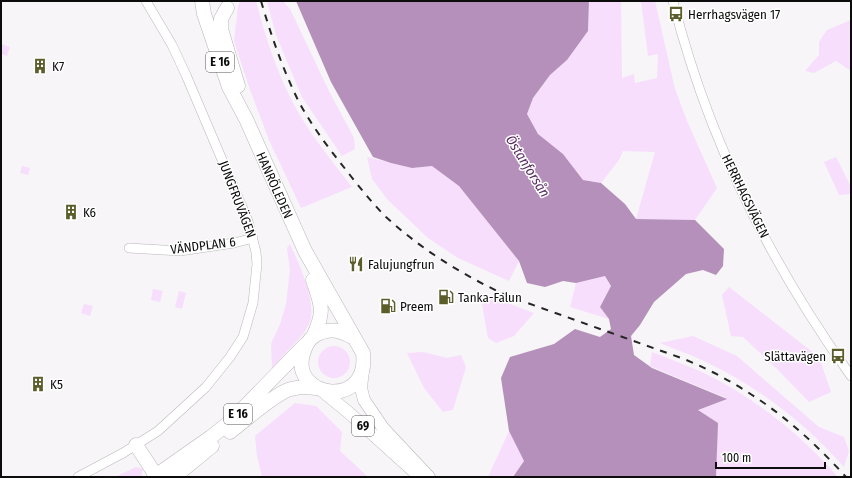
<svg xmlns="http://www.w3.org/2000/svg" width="852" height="478" font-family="'Fira Sans Condensed',sans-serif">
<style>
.green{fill:#f7defc}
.water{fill:#b490ba}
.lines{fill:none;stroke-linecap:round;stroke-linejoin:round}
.minor-casing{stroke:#bab7ba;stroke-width:10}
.major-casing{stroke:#bab7ba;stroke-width:13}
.highway-casing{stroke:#bab7ba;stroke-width:15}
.minor{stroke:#fff;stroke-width:9}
.major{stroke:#fff;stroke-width:12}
.highway{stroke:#fff;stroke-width:14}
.rail{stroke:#262526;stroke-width:2;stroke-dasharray:7 7;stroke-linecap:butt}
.labels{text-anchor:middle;stroke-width:3;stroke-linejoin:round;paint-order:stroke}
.shield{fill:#fff;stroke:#565556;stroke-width:1}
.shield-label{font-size:12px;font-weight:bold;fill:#0d0c0d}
.poi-label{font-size:13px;fill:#0d0c0d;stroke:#fff;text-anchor:start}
.street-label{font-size:13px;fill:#0d0c0d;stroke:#fff}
.water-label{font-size:14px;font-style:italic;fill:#582b61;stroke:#fff}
</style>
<rect width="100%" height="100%" fill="#f7f5f7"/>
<!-- green -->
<path class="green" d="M240,1H256C265,36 276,70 292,101C308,132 331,160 352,187L301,208L269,140L249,87L234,41L238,7Z
M267,1H283L290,9L329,91L354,138L355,149L342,156L302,97L276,35Z
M589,1H621L622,78L634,74L635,83L657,78L658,54L648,56L641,1H655L675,89L687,121L717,188L695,220L636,219L655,152L623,151L619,160L601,183L583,180L563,154L538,134L527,114L533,98L550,75L567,60L588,31Z
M851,20V71L836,61L814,73L805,71L819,55V42L827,30Z
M1,44L10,47L7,56L1,54Z
M367,157L412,168L432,166L459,186L519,261L509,281L458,258L428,238L388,200L372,179Z
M836,157L851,187V194L839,195L824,162Z
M22,166L30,168L28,175L20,173Z
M290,244C299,264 318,303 309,324C304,336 292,345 284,355C280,359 276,364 272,369L271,344L280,324L286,304L290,270L287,248Z
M605,276L611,286L600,307L609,319L570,307L576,283Z
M729,287L819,357L831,392L809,402L778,370L743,337L731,336L722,295Z
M153,289L163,291L160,302L151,300Z
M179,291L186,293L182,309L175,307Z
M480,293L534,313L514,336L496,343L488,338Z
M84,304L93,306L90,316L81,313Z
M693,336L737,356L819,427L844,437L849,451L844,467C806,424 760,388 708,363C693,355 676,350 660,343Z
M318 362a16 16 0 1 1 32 0a16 16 0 1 1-32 0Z
M423,352L447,358L461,355L466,367L453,410L443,412L424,388L407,353Z
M652,352C669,359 687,365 704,373C755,398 800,434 838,477H716L717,423L697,410L726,398L650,366Z
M295,403L316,406L342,432L340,451L366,475L365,477H262L257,456L255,436Z
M509,431L524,461L513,477H488Z
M136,467L143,469L141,477H115Z"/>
<!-- water -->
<path class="water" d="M296,1H589L588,31L567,60L550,75L533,98L527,114L538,134L563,154L583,180L601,183L625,204L636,219L695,220L724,249L723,266L716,275L703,270L686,274L654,302L640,325L631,336L634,355L652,368L727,399L698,410L718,423L716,477H513L524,461L509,431L501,378L510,357L554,344L575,329L600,337L611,329L609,319L600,307L611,286L605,276L576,283L563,281L545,287L527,283L519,261L459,186L432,166L412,168L391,163L373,157L331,82Z"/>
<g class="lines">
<defs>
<path id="minor" d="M673,1C707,136 770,263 851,376
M129,248L180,251L234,243L253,238
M78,477L123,453L158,431L206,387L230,357L243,337L253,303L257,264L256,252L248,221L186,75L172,45L146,1"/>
<path id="major" d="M363,370L361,388L364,400L383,428L429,477
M321,390L348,412L420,477"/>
<path id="highway" d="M202,1L204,14L229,87L246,119L305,251L363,353C370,410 290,398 303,354C305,347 308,340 314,336C329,327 340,330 354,338
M227,8L221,19V29L238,86
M313,337C325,311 322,307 313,280
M230,432C243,422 277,392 291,389C299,387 308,387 316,388
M136,445L157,477
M154,477L211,437L231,421L305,345
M174,477L212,446"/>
</defs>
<!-- minor casing -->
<use href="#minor" class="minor-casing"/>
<!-- major casing -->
<use href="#major" class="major-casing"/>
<!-- highway casing -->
<use href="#highway" class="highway-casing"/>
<!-- minor -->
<use href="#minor" class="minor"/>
<!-- major -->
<use href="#major" class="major"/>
<!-- highway -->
<use href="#highway" class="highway"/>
<!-- rail -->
<path class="rail" d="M261,1C271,35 282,67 297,98C308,120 324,142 339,161C354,180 369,200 386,217C422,250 464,276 508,296L684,359C749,386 799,425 846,477"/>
</g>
<!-- icons -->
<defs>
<symbol id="bus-bare" viewBox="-9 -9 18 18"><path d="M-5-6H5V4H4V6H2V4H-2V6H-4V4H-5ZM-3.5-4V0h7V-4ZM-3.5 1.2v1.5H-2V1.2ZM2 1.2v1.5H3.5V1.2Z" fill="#5b5d2b" stroke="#fff" stroke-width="2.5" paint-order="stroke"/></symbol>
<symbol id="building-bare" viewBox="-9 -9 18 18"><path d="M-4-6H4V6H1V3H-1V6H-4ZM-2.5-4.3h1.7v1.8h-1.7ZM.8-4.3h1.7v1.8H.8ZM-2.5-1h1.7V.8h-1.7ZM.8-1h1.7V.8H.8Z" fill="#5b5d2b" stroke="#fff" stroke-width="2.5" paint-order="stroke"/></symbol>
<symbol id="restaurant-bare" viewBox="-9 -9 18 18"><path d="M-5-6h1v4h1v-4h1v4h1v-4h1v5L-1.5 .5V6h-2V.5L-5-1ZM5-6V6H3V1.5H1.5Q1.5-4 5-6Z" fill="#5b5d2b" stroke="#fff" stroke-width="2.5" paint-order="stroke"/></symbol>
<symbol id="fuel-bare" viewBox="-9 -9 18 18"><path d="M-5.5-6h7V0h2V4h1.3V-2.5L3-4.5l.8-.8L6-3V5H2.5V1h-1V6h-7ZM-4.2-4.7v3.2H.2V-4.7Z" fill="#5b5d2b" stroke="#fff" stroke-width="2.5" paint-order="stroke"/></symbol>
</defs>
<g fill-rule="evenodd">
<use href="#bus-bare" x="665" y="3" width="22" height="22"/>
<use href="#building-bare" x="29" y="55" width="22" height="22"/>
<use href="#building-bare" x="60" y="201" width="22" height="22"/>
<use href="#restaurant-bare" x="345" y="253" width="22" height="22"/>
<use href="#fuel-bare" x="435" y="286" width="22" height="22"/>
<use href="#fuel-bare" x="377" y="295" width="22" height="22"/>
<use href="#bus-bare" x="827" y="345" width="22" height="22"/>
<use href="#building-bare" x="27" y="373" width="22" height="22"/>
</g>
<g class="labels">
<!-- shield labels -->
<g class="shield">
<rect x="206" y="52" width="28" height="20" rx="3"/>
<rect x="224" y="404" width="28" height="20" rx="3"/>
<rect x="352" y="416" width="22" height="20" rx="3"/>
</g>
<g class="shield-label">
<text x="220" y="66">E 16</text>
<text x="238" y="418">E 16</text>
<text x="363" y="430">69</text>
</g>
<!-- poi labels -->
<g class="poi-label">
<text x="688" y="19">Herrhagsvägen 17</text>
<text x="52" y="71">K7</text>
<text x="83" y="217">K6</text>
<text x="368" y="269">Falujungfrun</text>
<text x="458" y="302">Tanka-Falun</text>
<text x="400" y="311">Preem</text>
<text x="826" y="361" text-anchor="end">Slättavägen</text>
<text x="50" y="389">K5</text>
</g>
<!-- street labels -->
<g class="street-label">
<text transform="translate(275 185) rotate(66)" y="5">HANRÖLEDEN</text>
<text transform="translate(746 196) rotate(64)" y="5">HERRHAGSVÄGEN</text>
<text transform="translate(238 199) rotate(69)" y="5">JUNGFRUVÄGEN</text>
<text transform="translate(203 245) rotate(-7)" y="5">VÄNDPLAN 6</text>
</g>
<!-- water labels -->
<g class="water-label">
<text transform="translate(528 166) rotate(58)" y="5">Östanforsån</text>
</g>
</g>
<!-- border -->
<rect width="852" height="478" fill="none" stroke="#0d0c0d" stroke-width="4"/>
<!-- scale -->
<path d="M716 462v6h109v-6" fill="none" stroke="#0d0c0d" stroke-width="2"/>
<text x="722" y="462" font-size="12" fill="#0d0c0d" stroke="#ffffff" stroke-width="3" paint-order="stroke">100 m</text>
</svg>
